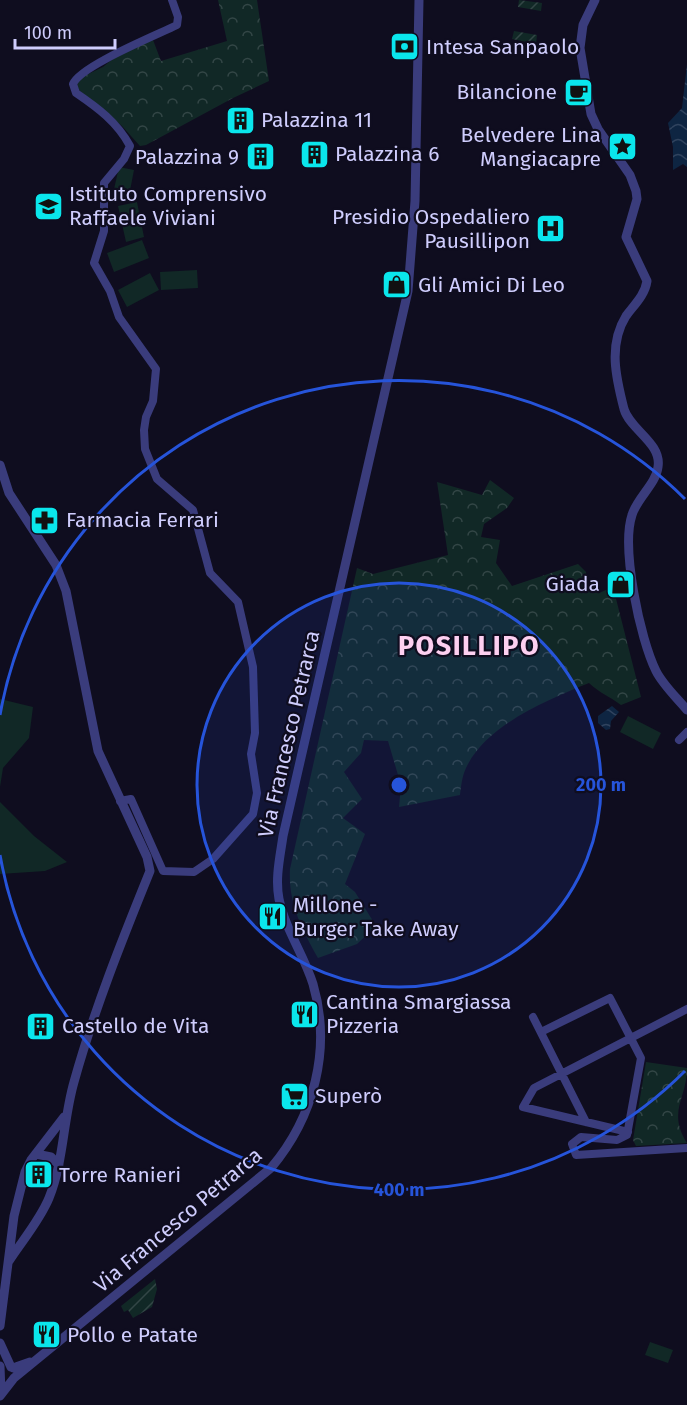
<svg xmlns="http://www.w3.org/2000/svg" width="687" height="1405" font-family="'Fira Sans',sans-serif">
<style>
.grass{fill:#112826}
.forest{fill:url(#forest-crowns)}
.garden{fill:url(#garden-furrows)}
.water{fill:url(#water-waves)}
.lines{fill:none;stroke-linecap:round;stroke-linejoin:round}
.minor{stroke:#3a3c7c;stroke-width:8}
.tertiary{stroke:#3a3c7c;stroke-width:9}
.ring{fill:none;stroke:#2654da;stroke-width:3}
.labels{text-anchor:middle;stroke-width:4.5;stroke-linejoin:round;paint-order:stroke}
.poi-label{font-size:21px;fill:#cfcdfd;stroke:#0f0d1f;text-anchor:start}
.street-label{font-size:21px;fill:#cfcdfd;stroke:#0f0d1f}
.district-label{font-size:27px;font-weight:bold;letter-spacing:1.5px;fill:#fdcff0;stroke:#0f0d1f}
.centre{fill:#2654da;stroke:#0f0d1f;stroke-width:3}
.ring-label{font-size:18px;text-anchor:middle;font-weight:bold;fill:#2654da;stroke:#0f0d1f;stroke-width:4.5;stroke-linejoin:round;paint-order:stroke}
</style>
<defs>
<pattern id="forest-crowns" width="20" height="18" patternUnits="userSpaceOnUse" patternTransform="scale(1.5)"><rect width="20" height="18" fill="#112826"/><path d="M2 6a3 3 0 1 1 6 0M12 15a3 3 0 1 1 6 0" fill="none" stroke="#334646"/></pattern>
<pattern id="garden-furrows" width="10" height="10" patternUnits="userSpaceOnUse" patternTransform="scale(1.5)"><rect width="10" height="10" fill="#112826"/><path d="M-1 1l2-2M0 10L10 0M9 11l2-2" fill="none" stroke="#334646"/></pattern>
<pattern id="water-waves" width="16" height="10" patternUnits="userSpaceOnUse" patternTransform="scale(1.5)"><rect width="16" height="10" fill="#0e2542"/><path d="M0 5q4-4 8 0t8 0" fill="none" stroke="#30435e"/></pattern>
</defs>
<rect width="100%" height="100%" fill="#0f0d1f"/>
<!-- grass -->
<path class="grass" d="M119,167L134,170L128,201L112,198Z
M137,202L144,237L126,242L118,206Z
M142,240L149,258L114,272L107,253Z
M197,270L198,288L161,290L160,272Z
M150,273L159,290L127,307L118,290Z
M0,699L33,707L29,738L3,768L0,787Z
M628,716L661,733L653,749L620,732Z
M0,802L34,836L67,862L45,871L0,874Z
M650,1342L673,1350L668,1363L645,1355Z"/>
<!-- forest -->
<path class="forest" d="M218,0H257L269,81L233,98L146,145L140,146L122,126L79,90L77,85L80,78L103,67L120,53L153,40L161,61L227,41Z
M490,480L514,498L507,508L484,524L481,537L500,540L496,563L512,586L578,564L586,572L587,582L599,593L613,587L641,697L621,705C609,696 601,694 589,683C547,700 486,725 466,768C462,776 461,787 460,795L399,807L401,785L388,741L364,740L361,753L344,772L362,799L343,818L365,834L345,884L355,892L376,926L357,944L318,958C302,929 288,903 290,869L357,568L373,574L448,555L437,482L482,495Z
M646,1062L687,1068C687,1099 667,1111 687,1143L636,1146L633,1140Z"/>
<!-- garden -->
<path class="garden" d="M519,0L542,3L541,11L518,7Z
M514,31L537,35L536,44L512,39Z
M155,1279L157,1289L152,1307L133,1318L128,1310L124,1312L121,1306Z"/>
<!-- water -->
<path class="water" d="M687,64V167L683,164L673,170V147L668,123L682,108Z
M612,706L619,712L611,721L610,729L606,730L598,723V716Z"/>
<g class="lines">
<!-- minor -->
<path class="minor" d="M679,740L687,732
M120,801L131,799L163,871L194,872L213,859L253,814L257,793L251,754L255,733L253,667L238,602L210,573L193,510L157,479L145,449L144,430L146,417L153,401L156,369L119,317L110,291L94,263L104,231V183L124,159L130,146C117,122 98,108 76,93L73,84C80,66 157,35 177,25L178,17L172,0
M533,1017L586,1122
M541,1032L610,998L641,1058L627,1135L617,1140L581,1137L572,1144L576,1155L687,1148
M628,1132L523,1107L534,1088L687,1009"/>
<!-- tertiary -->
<path class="tertiary" d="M595,0L583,25L580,48L591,114L598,129L630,175L636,191L637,199L626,237L647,281C645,295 634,305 626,316C608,345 616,378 624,409C630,430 662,443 658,467C656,484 637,498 632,515C621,548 640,639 656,671C663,685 677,698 687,710
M0,465L9,493L56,565L66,591L98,751L147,857L150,871C122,940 94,1010 74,1082C63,1120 64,1161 49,1198C40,1220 22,1241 9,1261
M36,1154L51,1157L59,1165
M0,1326L14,1216L25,1172L31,1160L64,1117
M0,1343L11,1367
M0,1366L1,1393
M13,1368L30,1362
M0,1396L14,1378L271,1168C314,1117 332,1049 313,984C304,955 285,929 279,899C275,878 280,857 283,836L408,291L415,201L419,0"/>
</g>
<!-- distance rings -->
<circle cx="399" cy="785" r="202" fill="#2654da" fill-opacity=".12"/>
<g class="ring">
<circle cx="399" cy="785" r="202"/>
<path d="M685 1071A405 405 0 0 1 0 855M0 715A405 405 0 0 1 685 499"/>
</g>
<!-- icons -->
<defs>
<symbol id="bank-square" viewBox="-11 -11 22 22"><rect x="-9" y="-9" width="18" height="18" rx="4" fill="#0ae6ec" stroke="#0f0d1f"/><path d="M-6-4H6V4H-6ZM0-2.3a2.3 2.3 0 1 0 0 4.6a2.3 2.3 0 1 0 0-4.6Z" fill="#111"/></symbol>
<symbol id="cafe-square" viewBox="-11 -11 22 22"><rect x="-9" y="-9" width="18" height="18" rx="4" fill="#0ae6ec" stroke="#0f0d1f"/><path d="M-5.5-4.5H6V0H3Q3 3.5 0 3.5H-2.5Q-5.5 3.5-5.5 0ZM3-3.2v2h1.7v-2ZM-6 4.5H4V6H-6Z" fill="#111"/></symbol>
<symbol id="building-square" viewBox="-11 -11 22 22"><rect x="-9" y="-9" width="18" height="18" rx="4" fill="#0ae6ec" stroke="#0f0d1f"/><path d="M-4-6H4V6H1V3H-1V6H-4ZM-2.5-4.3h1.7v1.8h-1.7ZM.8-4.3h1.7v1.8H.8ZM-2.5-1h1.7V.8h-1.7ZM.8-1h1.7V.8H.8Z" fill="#111"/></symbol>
<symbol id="sight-square" viewBox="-11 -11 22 22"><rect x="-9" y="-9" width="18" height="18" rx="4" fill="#0ae6ec" stroke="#0f0d1f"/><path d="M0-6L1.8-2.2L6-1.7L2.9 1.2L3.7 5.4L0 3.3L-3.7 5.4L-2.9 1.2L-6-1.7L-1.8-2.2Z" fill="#111"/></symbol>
<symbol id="school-square" viewBox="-11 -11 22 22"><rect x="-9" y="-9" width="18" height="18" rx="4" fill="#0ae6ec" stroke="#0f0d1f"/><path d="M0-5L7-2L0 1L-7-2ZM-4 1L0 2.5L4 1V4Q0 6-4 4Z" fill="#111"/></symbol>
<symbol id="hospital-square" viewBox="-11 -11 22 22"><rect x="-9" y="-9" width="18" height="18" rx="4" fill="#0ae6ec" stroke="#0f0d1f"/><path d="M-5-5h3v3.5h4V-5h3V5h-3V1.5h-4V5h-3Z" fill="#111"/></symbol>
<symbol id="shop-square" viewBox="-11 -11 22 22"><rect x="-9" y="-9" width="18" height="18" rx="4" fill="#0ae6ec" stroke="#0f0d1f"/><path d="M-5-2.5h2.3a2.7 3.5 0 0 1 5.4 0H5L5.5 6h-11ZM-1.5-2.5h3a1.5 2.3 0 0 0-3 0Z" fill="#111"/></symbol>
<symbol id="pharmacy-square" viewBox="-11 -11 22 22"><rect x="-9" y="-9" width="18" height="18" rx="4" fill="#0ae6ec" stroke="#0f0d1f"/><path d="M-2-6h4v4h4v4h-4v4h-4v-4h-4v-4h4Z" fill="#111"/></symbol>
<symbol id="restaurant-square" viewBox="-11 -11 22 22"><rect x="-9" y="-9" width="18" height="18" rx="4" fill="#0ae6ec" stroke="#0f0d1f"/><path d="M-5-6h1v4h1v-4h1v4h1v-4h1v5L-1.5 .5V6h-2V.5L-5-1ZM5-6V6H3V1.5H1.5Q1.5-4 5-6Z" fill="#111"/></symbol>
<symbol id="supermarket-square" viewBox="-11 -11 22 22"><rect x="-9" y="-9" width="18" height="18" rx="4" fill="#0ae6ec" stroke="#0f0d1f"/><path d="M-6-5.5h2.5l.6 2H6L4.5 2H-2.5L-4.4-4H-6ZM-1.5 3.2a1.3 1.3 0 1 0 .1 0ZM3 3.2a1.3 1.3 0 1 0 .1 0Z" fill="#111"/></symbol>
</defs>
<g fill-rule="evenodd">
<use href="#bank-square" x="388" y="30" width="33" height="33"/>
<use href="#cafe-square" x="562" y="76" width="33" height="33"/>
<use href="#building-square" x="224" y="104" width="33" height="33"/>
<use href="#sight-square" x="606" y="130" width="33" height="33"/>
<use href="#building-square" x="298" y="138" width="33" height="33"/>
<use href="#building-square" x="244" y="140" width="33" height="33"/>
<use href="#school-square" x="32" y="190" width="33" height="33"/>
<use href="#hospital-square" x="534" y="212" width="33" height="33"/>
<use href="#shop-square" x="380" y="268" width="33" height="33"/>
<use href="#pharmacy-square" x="28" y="504" width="33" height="33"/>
<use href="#shop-square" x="604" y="568" width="33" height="33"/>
<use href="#restaurant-square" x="256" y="900" width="33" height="33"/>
<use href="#restaurant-square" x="288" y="998" width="33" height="33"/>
<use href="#building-square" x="24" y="1010" width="33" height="33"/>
<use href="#supermarket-square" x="278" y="1080" width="33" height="33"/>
<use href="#building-square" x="22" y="1158" width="33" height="33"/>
<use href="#restaurant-square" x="30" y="1318" width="33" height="33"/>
</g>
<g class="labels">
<!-- poi labels -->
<g class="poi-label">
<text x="426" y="54">Intesa Sanpaolo</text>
<text x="557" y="99" text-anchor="end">Bilancione</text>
<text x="261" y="127">Palazzina 11</text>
<text x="601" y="142" text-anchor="end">Belvedere Lina<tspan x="601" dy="24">Mangiacapre</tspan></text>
<text x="335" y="161">Palazzina 6</text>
<text x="239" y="164" text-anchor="end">Palazzina 9</text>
<text x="69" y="201">Istituto Comprensivo<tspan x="69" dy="24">Raffaele Viviani</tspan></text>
<text x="530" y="224" text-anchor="end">Presidio Ospedaliero<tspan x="530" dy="24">Pausillipon</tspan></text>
<text x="418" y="292">Gli Amici Di Leo</text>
<text x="66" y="527">Farmacia Ferrari</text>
<text x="600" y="591" text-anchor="end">Giada</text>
<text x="293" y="912">Millone -<tspan x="293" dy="24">Burger Take Away</tspan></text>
<text x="326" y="1009">Cantina Smargiassa<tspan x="326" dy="24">Pizzeria</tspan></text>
<text x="62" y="1033">Castello de Vita</text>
<text x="315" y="1103">Superò</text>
<text x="59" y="1182">Torre Ranieri</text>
<text x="67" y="1342">Pollo e Patate</text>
</g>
<!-- street labels -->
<g class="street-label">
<text transform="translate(289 734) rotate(-77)" y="7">Via Francesco Petrarca</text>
<text transform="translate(178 1220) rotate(-40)" y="7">Via Francesco Petrarca</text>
</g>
<!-- district labels -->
<g class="district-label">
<text x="469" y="655">POSILLIPO</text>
</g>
</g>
<circle cx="399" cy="785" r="9" class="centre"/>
<g class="ring-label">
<text x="601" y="791">200 m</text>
<text x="399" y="1196">400 m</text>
</g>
<!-- scale -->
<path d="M15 39v9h100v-9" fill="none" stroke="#cfcdfd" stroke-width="3"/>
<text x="24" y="39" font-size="18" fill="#cfcdfd" stroke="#0f0d1f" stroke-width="4.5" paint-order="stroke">100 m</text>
</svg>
